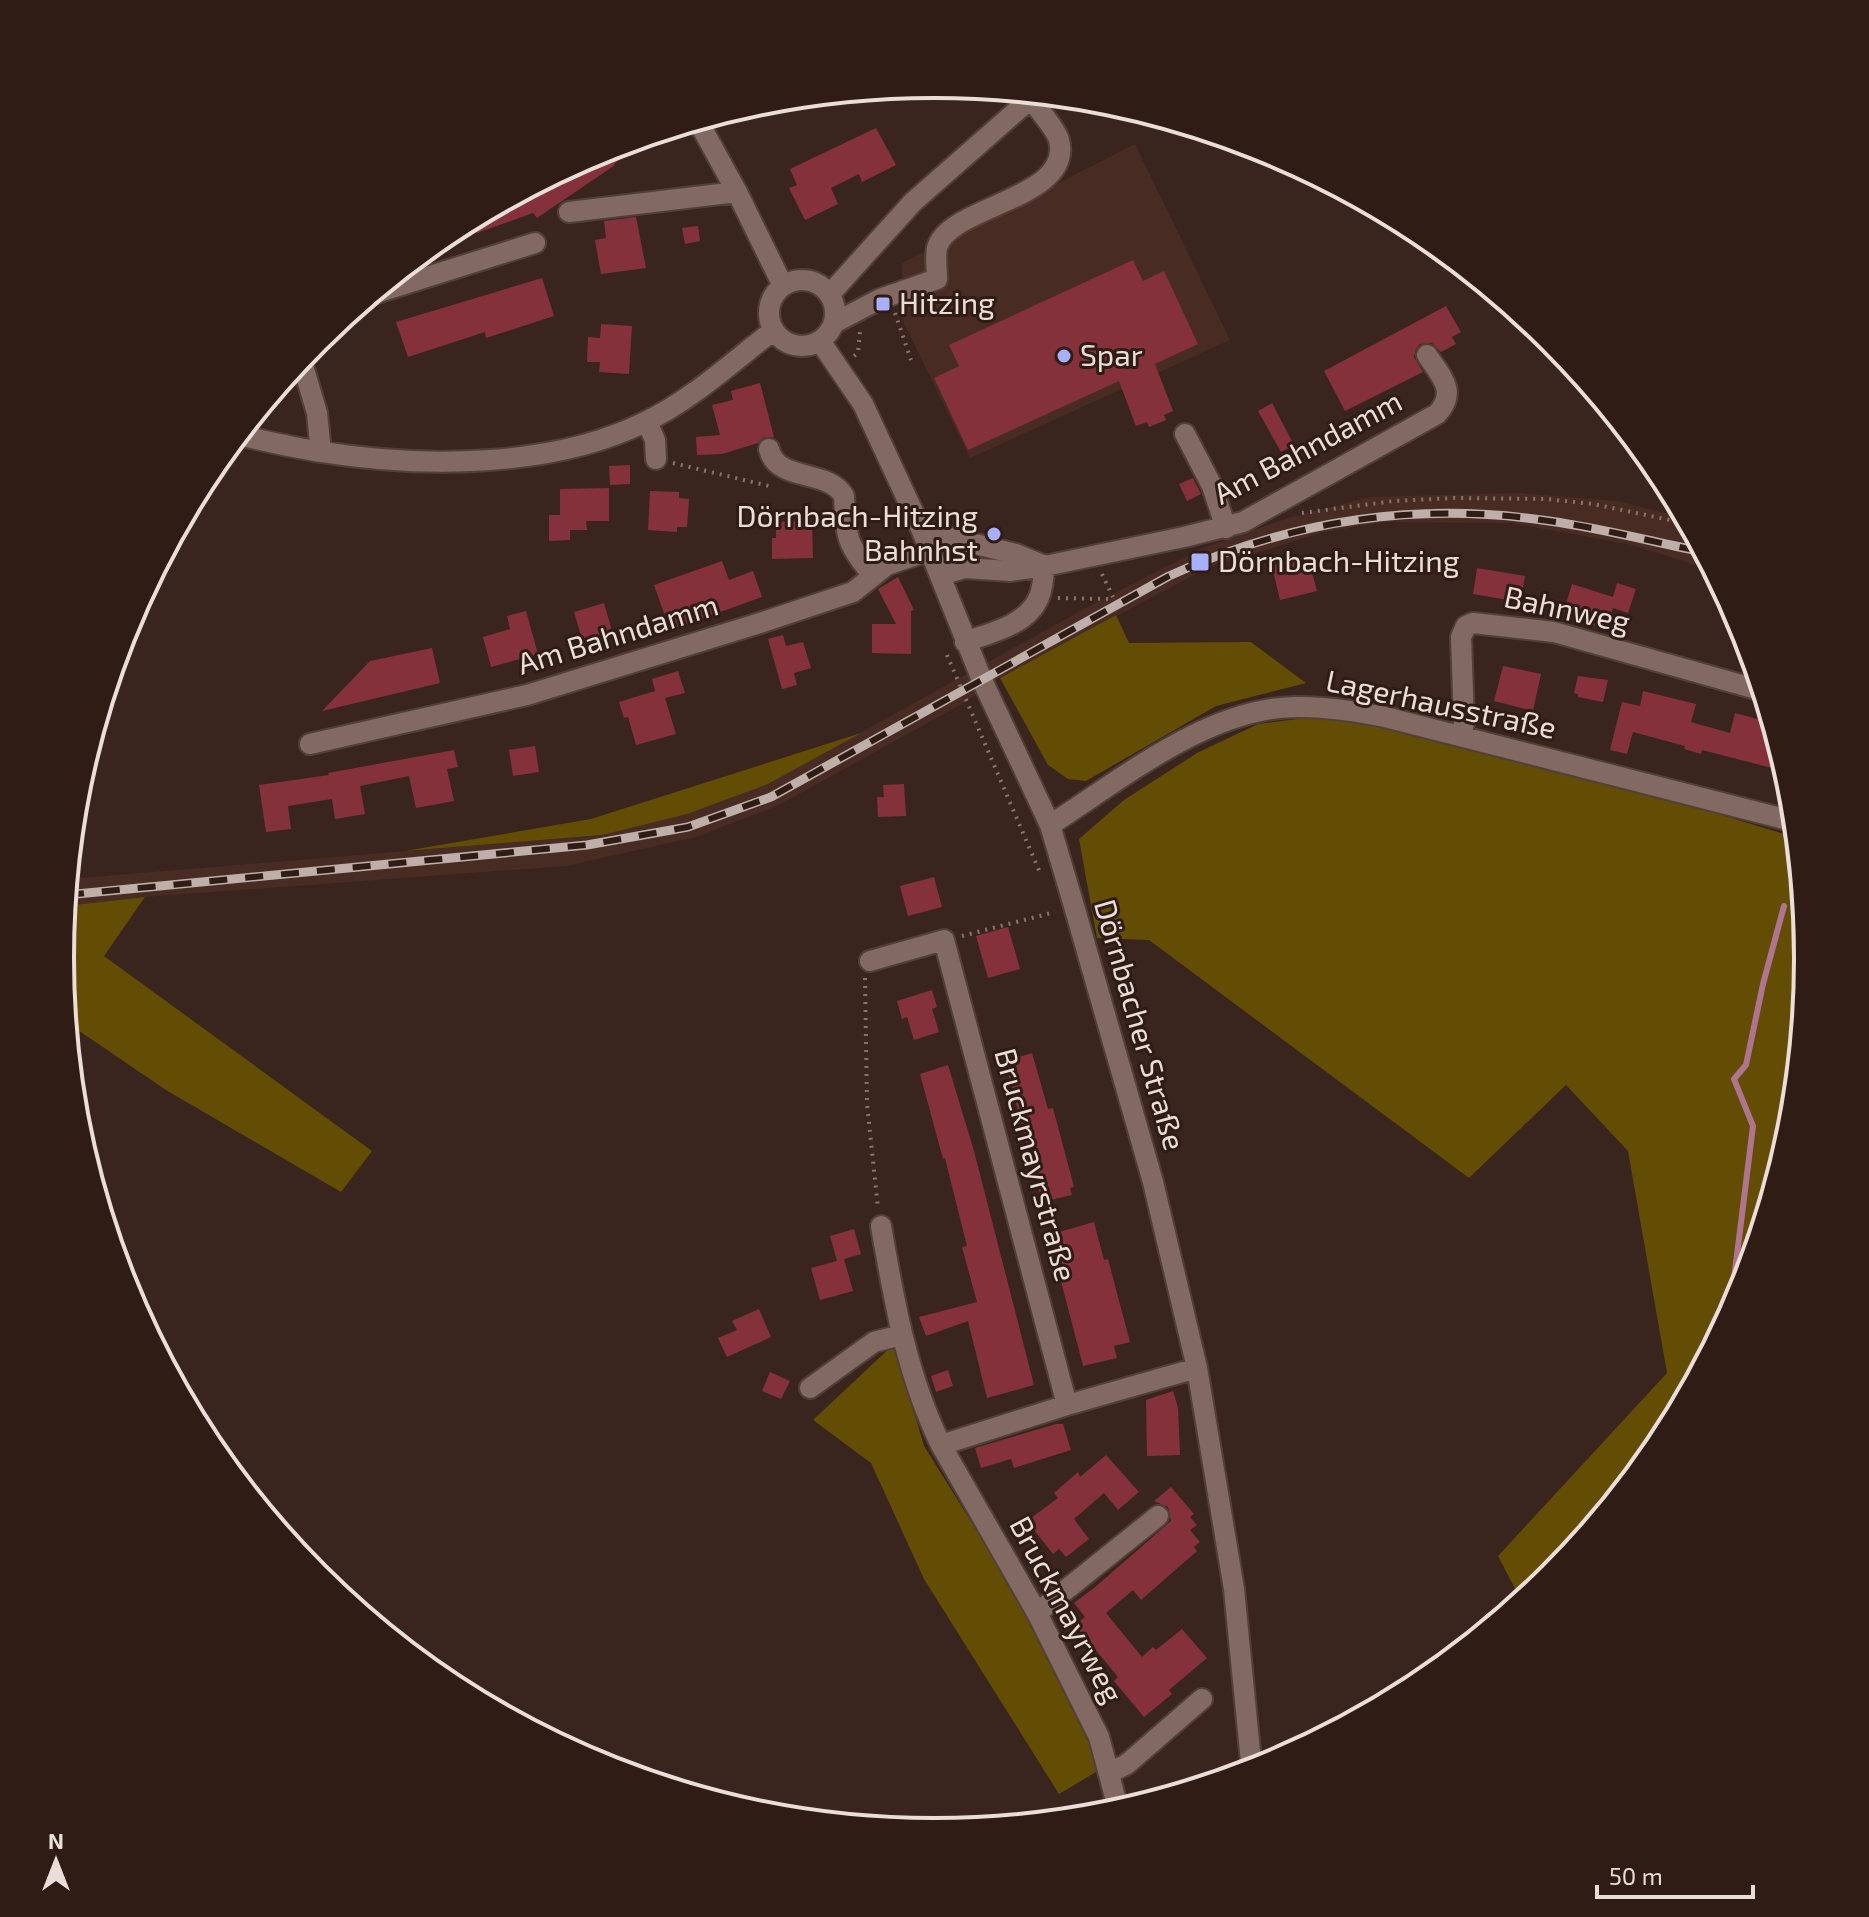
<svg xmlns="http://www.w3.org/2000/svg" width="1869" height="1917" font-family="'Exo 2',sans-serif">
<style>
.built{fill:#482c23}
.green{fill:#634d04}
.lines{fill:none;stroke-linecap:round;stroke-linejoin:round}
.stream{stroke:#b0758e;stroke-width:6}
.building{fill:#84313c}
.minor-casing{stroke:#51403a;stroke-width:24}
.path{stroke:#86746e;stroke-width:4;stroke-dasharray:2 6;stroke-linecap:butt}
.minor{stroke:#826961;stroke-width:20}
.rail-casing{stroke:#bfafaa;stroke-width:9}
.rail{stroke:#2f1c15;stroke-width:6;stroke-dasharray:18;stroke-linecap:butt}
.poi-dot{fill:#a8b0fc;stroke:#2f1c15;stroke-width:3}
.labels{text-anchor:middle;stroke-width:6;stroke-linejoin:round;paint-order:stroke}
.poi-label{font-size:30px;fill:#ebddd8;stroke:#2f1c15;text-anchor:start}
.street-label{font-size:30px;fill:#ebddd8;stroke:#2f1c15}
.rim{fill:none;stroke:#ebddd8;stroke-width:4}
</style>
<rect width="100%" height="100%" fill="#3a251e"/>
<!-- built -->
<path class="built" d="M1135,144L1230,340L970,458L903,321L902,263Z
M1519,493L1617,501L1686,518L1714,571L1633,545L1511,523L1384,522L1320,533L1207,568L1000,678L962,704L777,806L696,837L566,866L145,897L65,906L68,879L602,835L768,784L1093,604L1203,548L1288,518L1370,497Z"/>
<!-- green -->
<path class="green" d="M1116,615L1129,643L1251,642L1306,683L1216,706L1086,781L1068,779L1048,765L1000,678Z
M1314,717L1378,727L1669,799L1797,838L1809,959L1801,1045L1781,1166L1742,1294L1661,1445L1553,1577L1522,1602L1498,1556L1667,1373L1628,1151L1566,1085L1469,1178L1149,940L1097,938L1079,839L1124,800L1197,753L1258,724Z
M861,733L768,784L687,814L602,835L405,851L591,819Z
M145,897L104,956L372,1151L341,1192L166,1090L66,1022L60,958L65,906Z
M894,1344L924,1446L1045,1640L1101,1769L1059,1794L924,1579L871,1463L813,1420Z"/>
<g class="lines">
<!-- stream -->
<path class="stream" d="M1729,1319L1753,1126L1734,1079L1746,1065L1763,984L1784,906"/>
</g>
<!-- building -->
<path class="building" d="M876,128L896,165L862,182L859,174L831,188L838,204L805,220L789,188L797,185L790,169Z
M647,136L649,138L614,164L615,165L537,218L533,213L477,233L472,219L600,150Z
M636,217L646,268L601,274L595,240L606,238L604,221Z
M698,226L700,241L685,244L682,228Z
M1133,260L1143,281L1164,271L1198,344L1155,364L1173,411L1164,415L1166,420L1149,427L1147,422L1136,426L1119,381L968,450L934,378L959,366L949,345Z
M542,278L554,316L486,338L485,332L408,357L396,322Z
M1446,306L1461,332L1452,337L1456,344L1441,352L1432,343L1420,344L1416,349L1414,357L1423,372L1345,411L1324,371Z
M601,324L632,326L629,374L599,372L600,362H587L588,337L600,338Z
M760,383L774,437H764L758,443L722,454L697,455L696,437L720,435L712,405L733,400L731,391Z
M1272,403L1294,445L1281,452L1258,411Z
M630,465V484L610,485L609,466Z
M1193,478L1201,494L1187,501L1179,484Z
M609,488V521H586L587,530H570V540L549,541V515H560V489Z
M650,491L679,492V498L689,499L687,527H677V532L648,530Z
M812,521L813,558L772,559V538H776V522Z
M1308,557L1317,591L1280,600L1272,566Z
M722,561L729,580L753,571L762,597L670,630L654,585Z
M1477,568L1525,576L1520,602L1473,594Z
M898,577L914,610L911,611V654L872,653V624H896L878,589Z
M1617,583L1636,589L1628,613L1613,608L1606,629L1566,617L1564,610L1572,584L1613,597Z
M604,603L613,634L583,643L574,612Z
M526,611L538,654L491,667L483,637L510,629L507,616Z
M783,635L786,646L803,642L811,668L794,673L797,685L782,689L768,639Z
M432,648L440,683L322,711L370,661Z
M1503,666L1541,674L1533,711L1494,701Z
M678,671L685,693L665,698L676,734L636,745L628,717L624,718L619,702L655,691L652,679Z
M1578,676L1608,680L1603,702L1578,697V694L1574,693Z
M1643,691L1696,704L1691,722L1730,733L1735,713L1772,723L1779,744L1772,768L1702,750L1701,754L1684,749L1685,746L1633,732L1627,754L1610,750L1622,702L1640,706Z
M535,746L539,772L513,776L509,750Z
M454,750L458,767L447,769L454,801L416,808L409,776L360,786L365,814L335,819L332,799L288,806L291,829L266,832L259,785L329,775L328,773Z
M904,784L906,816L878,817L877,797H884L883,785Z
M934,877L942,907L908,916L900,886Z
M1008,927L1020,969L988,978L976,936Z
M932,990L937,1007L932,1009L939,1032L914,1040L907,1017L902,1019L897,1001Z
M1032,1053L1048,1109L1053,1108L1074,1187L1070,1188L1072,1195L1042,1202L1005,1061Z
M948,1065L974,1151L1034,1385L987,1398L968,1321L926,1336L919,1317L977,1302L962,1247L967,1246L945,1158L943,1159L920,1074Z
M1094,1222L1104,1260L1108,1259L1130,1342L1114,1346L1117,1358L1083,1366L1049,1235Z
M854,1229L861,1254L844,1259L853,1291L820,1300L811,1268L837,1261L830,1236Z
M759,1309L771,1337L727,1357L718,1338L737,1330L732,1321Z
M948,1370L953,1386L936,1392L931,1376Z
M770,1372L790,1381L781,1399L762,1391Z
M1173,1391L1178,1408L1180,1455L1147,1456L1146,1400Z
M1056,1424H1063L1071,1450L1014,1468L1011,1459L981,1468L975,1448Z
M1106,1455L1139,1492L1118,1510L1104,1493L1074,1519L1089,1539L1066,1557L1059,1549L1053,1554L1027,1521L1058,1498L1054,1493L1078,1472L1080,1477Z
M1171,1487L1194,1514L1190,1517L1197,1525L1190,1530L1200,1542L1194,1547L1197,1551L1141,1600L1133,1590L1106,1613L1142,1657L1153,1647L1156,1650L1182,1629L1207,1658L1169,1690L1172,1694L1144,1717L1114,1681L1118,1677L1075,1625L1085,1617L1074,1603L1094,1588L1171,1521L1168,1507L1154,1501Z"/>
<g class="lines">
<defs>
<path id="minor" d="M698,121L737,192L783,286
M569,212L737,192
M769 313a33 33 0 1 1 66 0a33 33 0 1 1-66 0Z
M373,294L535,243
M830,294L913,202L1036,94
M834,323L880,299L937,279C937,269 935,257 937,248C948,205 1074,200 1059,140C1056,129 1038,109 1031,99
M820,341L863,404L922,531L982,680L1050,825L1074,906L1153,1182L1197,1368L1234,1589L1252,1772
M301,359L317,413L321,452
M647,422L655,440L656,459
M1185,434L1212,486L1226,528
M238,435C266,441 294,448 322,452C423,468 552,468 645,422C692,400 733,361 774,330
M769,449C777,483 828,468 844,496C846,536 846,545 873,575
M922,531L1016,554L1045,566
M941,575L965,568L1010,571L1045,566L1184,537L1243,522L1437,414C1458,392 1441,376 1427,355
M965,642C990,633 1028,625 1039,597C1043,588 1043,576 1045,566
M1461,736L1464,723L1461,637L1466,626L1473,623L1554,632L1763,691
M310,744L527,695L760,623L853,592L887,565L931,550
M1050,825C1121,780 1206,709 1294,707C1325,706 1355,711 1385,717L1796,822
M870,961L944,940L1067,1405L1197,1368
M881,1226C894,1301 907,1376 941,1445L1067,1405
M810,1388L874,1342L901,1335
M941,1445L1037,1613L1099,1737L1119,1812
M1037,1613L1158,1516
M1109,1773L1127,1764L1202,1699"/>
</defs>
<!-- minor casing -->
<use href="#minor" class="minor-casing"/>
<!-- path -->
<path class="path" d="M895,313L911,360
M854,356L858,353L860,331
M673,463L773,487
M1302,513L1394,501L1454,498L1546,499L1593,504L1689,524
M1102,574L1113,597
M1058,598L1108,599
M947,655L1041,875
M962,936L1055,912
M865,978L867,1104L878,1208"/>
<!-- minor -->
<use href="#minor" class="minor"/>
<defs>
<path id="rail" d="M66,895L587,845L688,827L771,797L1169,576C1289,521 1417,501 1549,521C1601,528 1653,542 1704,552"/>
</defs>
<!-- rail casing -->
<use href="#rail" class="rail-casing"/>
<!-- rail -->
<use href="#rail" class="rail"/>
</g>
<!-- markers -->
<g class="poi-dot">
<rect x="875" y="296" width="16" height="16" rx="4"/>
<circle cx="1064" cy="356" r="8"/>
<circle cx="994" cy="534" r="8"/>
<rect x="1190" y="552" width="20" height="20" rx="4"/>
</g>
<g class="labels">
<!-- poi labels -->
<g class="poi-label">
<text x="899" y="314">Hitzing</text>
<text x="1080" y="366">Spar</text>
<text x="978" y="527" text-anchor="end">Dörnbach-Hitzing<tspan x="978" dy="34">Bahnhst</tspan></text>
<text x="1218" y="572">Dörnbach-Hitzing</text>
</g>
<!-- street labels -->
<g class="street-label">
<text transform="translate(1308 448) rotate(-28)" y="10">Am Bahndamm</text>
<text transform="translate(1567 610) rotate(12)" y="10">Bahnweg</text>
<text transform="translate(618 635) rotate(-17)" y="10">Am Bahndamm</text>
<text transform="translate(1441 705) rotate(12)" y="10">Lagerhausstraße</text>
<text transform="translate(1139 1025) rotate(74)" y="10">Dörnbacher Straße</text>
<text transform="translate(1035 1165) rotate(75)" y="10">Bruckmayrstraße</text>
<text transform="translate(1066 1610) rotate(62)" y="10">Bruckmayrweg</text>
</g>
</g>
<!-- crop -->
<path d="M0 0H1869V1917H0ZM74 958a860 860 0 1 1 1720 0a860 860 0 1 1-1720 0Z" fill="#2f1c15" fill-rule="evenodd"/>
<path class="rim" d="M74 958a860 860 0 1 1 1720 0a860 860 0 1 1-1720 0Z"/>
<!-- north arrow -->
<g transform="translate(56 1861)" stroke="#2f1c15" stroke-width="6" paint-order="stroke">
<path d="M0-6L14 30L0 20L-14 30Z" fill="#ebddd8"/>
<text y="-12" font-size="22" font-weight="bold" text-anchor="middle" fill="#ebddd8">N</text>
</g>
<!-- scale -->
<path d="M1597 1885v12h156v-12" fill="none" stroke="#ebddd8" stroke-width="4"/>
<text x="1609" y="1885" font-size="24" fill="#ebddd8" stroke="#2f1c15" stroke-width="6" paint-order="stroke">50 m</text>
</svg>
